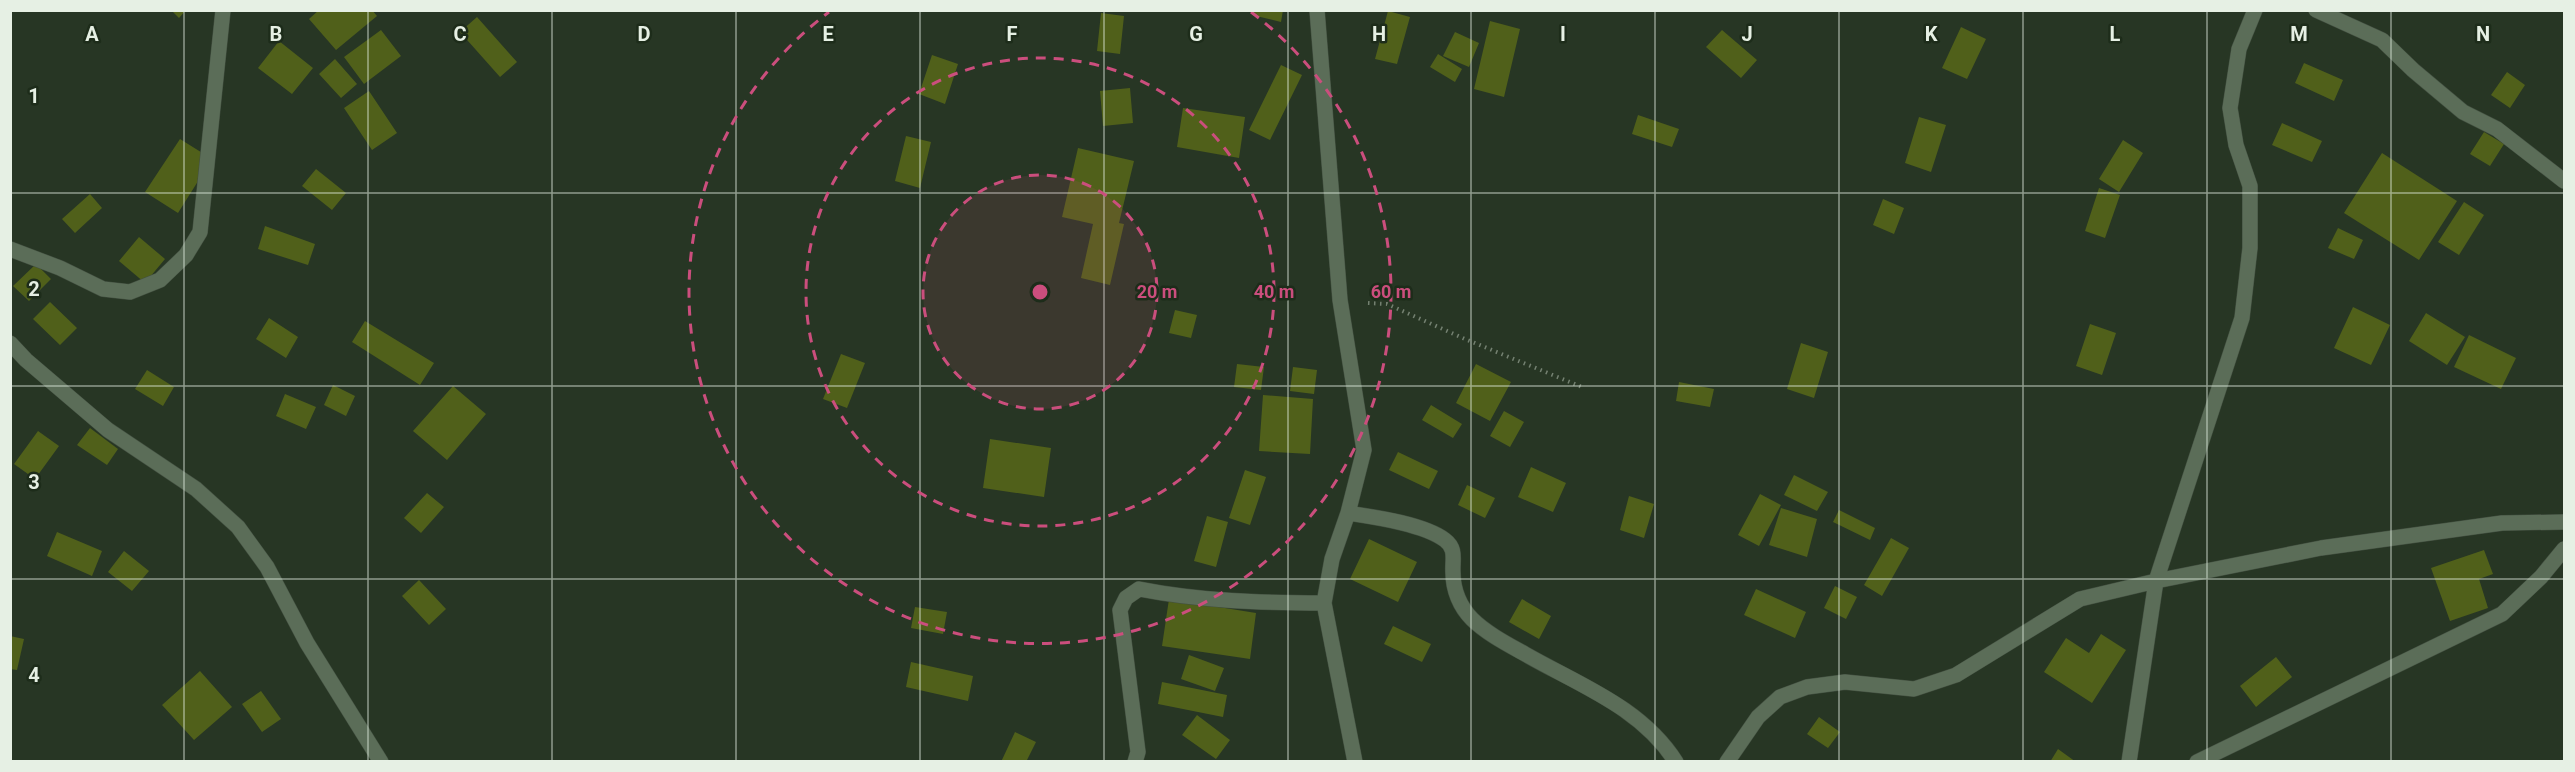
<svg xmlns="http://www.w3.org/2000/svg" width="2575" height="772" font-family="Roboto,sans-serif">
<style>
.building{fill:#50601a}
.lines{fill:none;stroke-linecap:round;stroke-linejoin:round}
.minor-casing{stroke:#435041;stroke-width:16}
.path{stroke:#748171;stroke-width:4;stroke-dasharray:1.5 4.5;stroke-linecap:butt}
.minor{stroke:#5b6d58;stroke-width:15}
.grid{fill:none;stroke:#e6f0e4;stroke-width:1.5;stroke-opacity:0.55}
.ring{fill:none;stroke:#cb4e7d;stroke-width:3;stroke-dasharray:10 8}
.grid-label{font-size:20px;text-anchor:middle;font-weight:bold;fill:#e6f0e4;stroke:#1d2c1a;stroke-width:5;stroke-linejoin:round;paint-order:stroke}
.centre{fill:#cb4e7d;stroke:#1d2c1a;stroke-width:3}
.ring-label{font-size:18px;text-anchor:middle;font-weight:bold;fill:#cb4e7d;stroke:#1d2c1a;stroke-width:5;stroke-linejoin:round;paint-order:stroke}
</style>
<rect width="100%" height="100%" fill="#273624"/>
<!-- building -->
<path class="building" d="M171,10H186L179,18Z
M319,10H372L377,16L336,50L309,19Z
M1253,10H1283L1281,22L1252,15Z
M1388,11L1410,17L1397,64L1375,59Z
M1101,13L1124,16L1120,54L1097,51Z
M477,17L517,62L500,77L460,32Z
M1490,21L1520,29L1504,97L1474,89Z
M1961,27L1986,39L1967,79L1942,68Z
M381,30L401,56L364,84L344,57Z
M1722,30L1757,60L1741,78L1706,47Z
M1455,32L1479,43L1469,67L1443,56Z
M279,41L313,68L292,94L258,68Z
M1438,54L1462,69L1455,82L1430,67Z
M932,55L958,64L945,104L919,94Z
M335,59L357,84L341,98L319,74Z
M2304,63L2343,80L2334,101L2295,83Z
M1281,65L1302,75L1270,140L1249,130Z
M2507,72L2525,85L2510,108L2491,95Z
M1130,88L1133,123L1103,126L1100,91Z
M369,91L397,133L372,150L344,108Z
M1183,108L1245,117L1239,158L1177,147Z
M1638,115L1679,129L1672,147L1632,134Z
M1919,117L1946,125L1931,172L1905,163Z
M2282,123L2322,141L2312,162L2272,145Z
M2484,132L2504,144L2490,166L2470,154Z
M906,136L931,142L920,188L895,181Z
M180,139L212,159L178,213L145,192Z
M2123,140L2143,153L2119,192L2099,179Z
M1078,148L1134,161L1119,223L1124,224L1110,285L1081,278L1093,224L1062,217Z
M2382,153L2457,201L2419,260L2344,213Z
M316,169L346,193L332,210L302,186Z
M2099,188L2120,195L2105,238L2085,231Z
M90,194L102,208L75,233L62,219Z
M1883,199L1904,208L1894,234L1873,225Z
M2464,202L2484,215L2459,255L2438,242Z
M265,226L315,244L308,265L258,249Z
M2338,228L2363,240L2354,259L2328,248Z
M139,237L165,259L145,283L119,261Z
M36,264L51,279L29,301L13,286Z
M50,302L77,328L60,345L33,319Z
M2353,307L2390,325L2371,365L2334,348Z
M1175,310L1197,315L1191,338L1169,333Z
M2426,313L2465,337L2447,365L2409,341Z
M269,318L298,337L286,358L256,339Z
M365,321L434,363L420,385L352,342Z
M2090,324L2116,333L2102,375L2076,366Z
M2469,335L2516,358L2501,389L2454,367Z
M1801,343L1828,352L1814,398L1787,389Z
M841,354L865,363L847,408L823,399Z
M1237,364L1264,367L1261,390L1234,387Z
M1476,364L1511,382L1490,421L1456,403Z
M1293,367L1317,370L1314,394L1290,391Z
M147,370L174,387L163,406L135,389Z
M1679,382L1714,389L1710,407L1676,401Z
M333,385L355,396L346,416L324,405Z
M453,386L486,414L447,460L413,431Z
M285,394L316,407L306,429L276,416Z
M1263,395L1313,399L1310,454L1259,451Z
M1431,405L1462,424L1453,438L1422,420Z
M1504,411L1524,422L1510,447L1490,436Z
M90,428L118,449L107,465L77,445Z
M38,431L59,446L35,479L14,464Z
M990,439L1051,448L1044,497L983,488Z
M1398,452L1438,471L1429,489L1389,470Z
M1531,467L1566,483L1553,512L1518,497Z
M1245,470L1266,477L1250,525L1229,518Z
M1794,475L1828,492L1817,511L1784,495Z
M1467,485L1495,498L1485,518L1458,505Z
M427,493L444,507L421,533L404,518Z
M1760,494L1781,505L1759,546L1738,535Z
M1629,496L1654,504L1644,538L1620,530Z
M1781,508L1817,519L1807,557L1769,545Z
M1839,510L1875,528L1870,540L1833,522Z
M1207,516L1228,522L1216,567L1194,561Z
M57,532L102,551L92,576L47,556Z
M1891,538L1909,548L1882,596L1864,585Z
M1369,539L1417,562L1398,602L1350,579Z
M2484,550L2493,574L2479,579L2488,608L2450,621L2431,568Z
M124,551L149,571L132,591L108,572Z
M419,580L446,609L429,625L402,596Z
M1835,586L1857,597L1846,619L1824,608Z
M1756,589L1806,612L1795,638L1744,615Z
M1169,599L1256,613L1250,659L1162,646Z
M1522,599L1551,616L1539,639L1509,622Z
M915,607L947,612L943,634L911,628Z
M1393,626L1431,644L1422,662L1384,644Z
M2101,634L2126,650L2092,703L2044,672L2066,638L2089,653Z
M10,636L24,639L17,670L10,669Z
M1189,655L1224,668L1215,691L1181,679Z
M2276,657L2292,677L2256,707L2240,686Z
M911,662L973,676L968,701L906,687Z
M200,671L232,707L194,740L162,705Z
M1162,682L1227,695L1223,717L1158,704Z
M261,691L281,719L262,732L242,704Z
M1197,715L1230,740L1216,759L1182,735Z
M1819,717L1840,732L1828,748L1807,734Z
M1015,732L1036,742L1026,762H1001Z
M2058,749L2076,762H2050Z"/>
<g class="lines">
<defs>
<path id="minor" d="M1317,10L1340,300L1364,450L1348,513L1332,559L1324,603L1355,762
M2316,10L2382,40L2413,70L2463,112L2497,129L2564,181
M10,249L60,268L103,289L130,292L160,280L186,255L200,232L223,10
M10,343L26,360L108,430L196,489L238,527L267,567L307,643L381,762
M1348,513C1374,517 1424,524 1445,540C1457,549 1452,560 1453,573C1453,590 1460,607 1472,619C1486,633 1507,644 1525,654C1579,685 1641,707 1676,762
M1135,762L1138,752L1120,610L1126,598L1139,589C1200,601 1262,603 1324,603
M1727,762L1758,717L1780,697L1807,687L1845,682L1914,689L1956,675L2080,599L2156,581L2321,548L2502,523L2564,522
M2129,762L2156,581L2242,318L2250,248V186L2236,145L2230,108L2239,49L2255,10
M2197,762L2502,614L2541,577L2564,549"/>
</defs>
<!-- minor casing -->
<use href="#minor" class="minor-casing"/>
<!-- path -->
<path class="path" d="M1368,303L1387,304L1465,339L1582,387"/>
<!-- minor -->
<use href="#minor" class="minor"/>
</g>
<!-- grid -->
<path class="grid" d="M184,10V762M368,10V762M552,10V762M736,10V762M920,10V762M1104,10V762M1288,10V762M1471,10V762M1655,10V762M1839,10V762M2023,10V762M2207,10V762M2391,10V762M10,193H2564M10,386H2564M10,579H2564"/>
<!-- distance rings -->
<circle cx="1040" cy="292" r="117" fill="#cb4e7d" fill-opacity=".12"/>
<g class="ring">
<circle cx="1040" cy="292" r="117"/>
<circle cx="1040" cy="292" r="234"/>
<path d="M1251 12A351 351 0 1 1 829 12"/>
</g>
<g class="grid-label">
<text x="92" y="41">A</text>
<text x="276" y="41">B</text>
<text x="460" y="41">C</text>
<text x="644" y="41">D</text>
<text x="828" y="41">E</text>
<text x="1012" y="41">F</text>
<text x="1196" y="41">G</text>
<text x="1379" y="41">H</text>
<text x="1563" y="41">I</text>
<text x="1747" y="41">J</text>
<text x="1931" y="41">K</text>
<text x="2115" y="41">L</text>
<text x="2299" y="41">M</text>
<text x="2483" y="41">N</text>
<text x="34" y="103">1</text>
<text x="34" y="296">2</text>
<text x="34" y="489">3</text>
<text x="34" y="682">4</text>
</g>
<circle cx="1040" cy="292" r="9" class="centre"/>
<g class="ring-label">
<text x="1157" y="298">20 m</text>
<text x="1274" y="298">40 m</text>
<text x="1391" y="298">60 m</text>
</g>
<!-- border -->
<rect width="2575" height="772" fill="none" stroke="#e6f0e4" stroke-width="24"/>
</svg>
